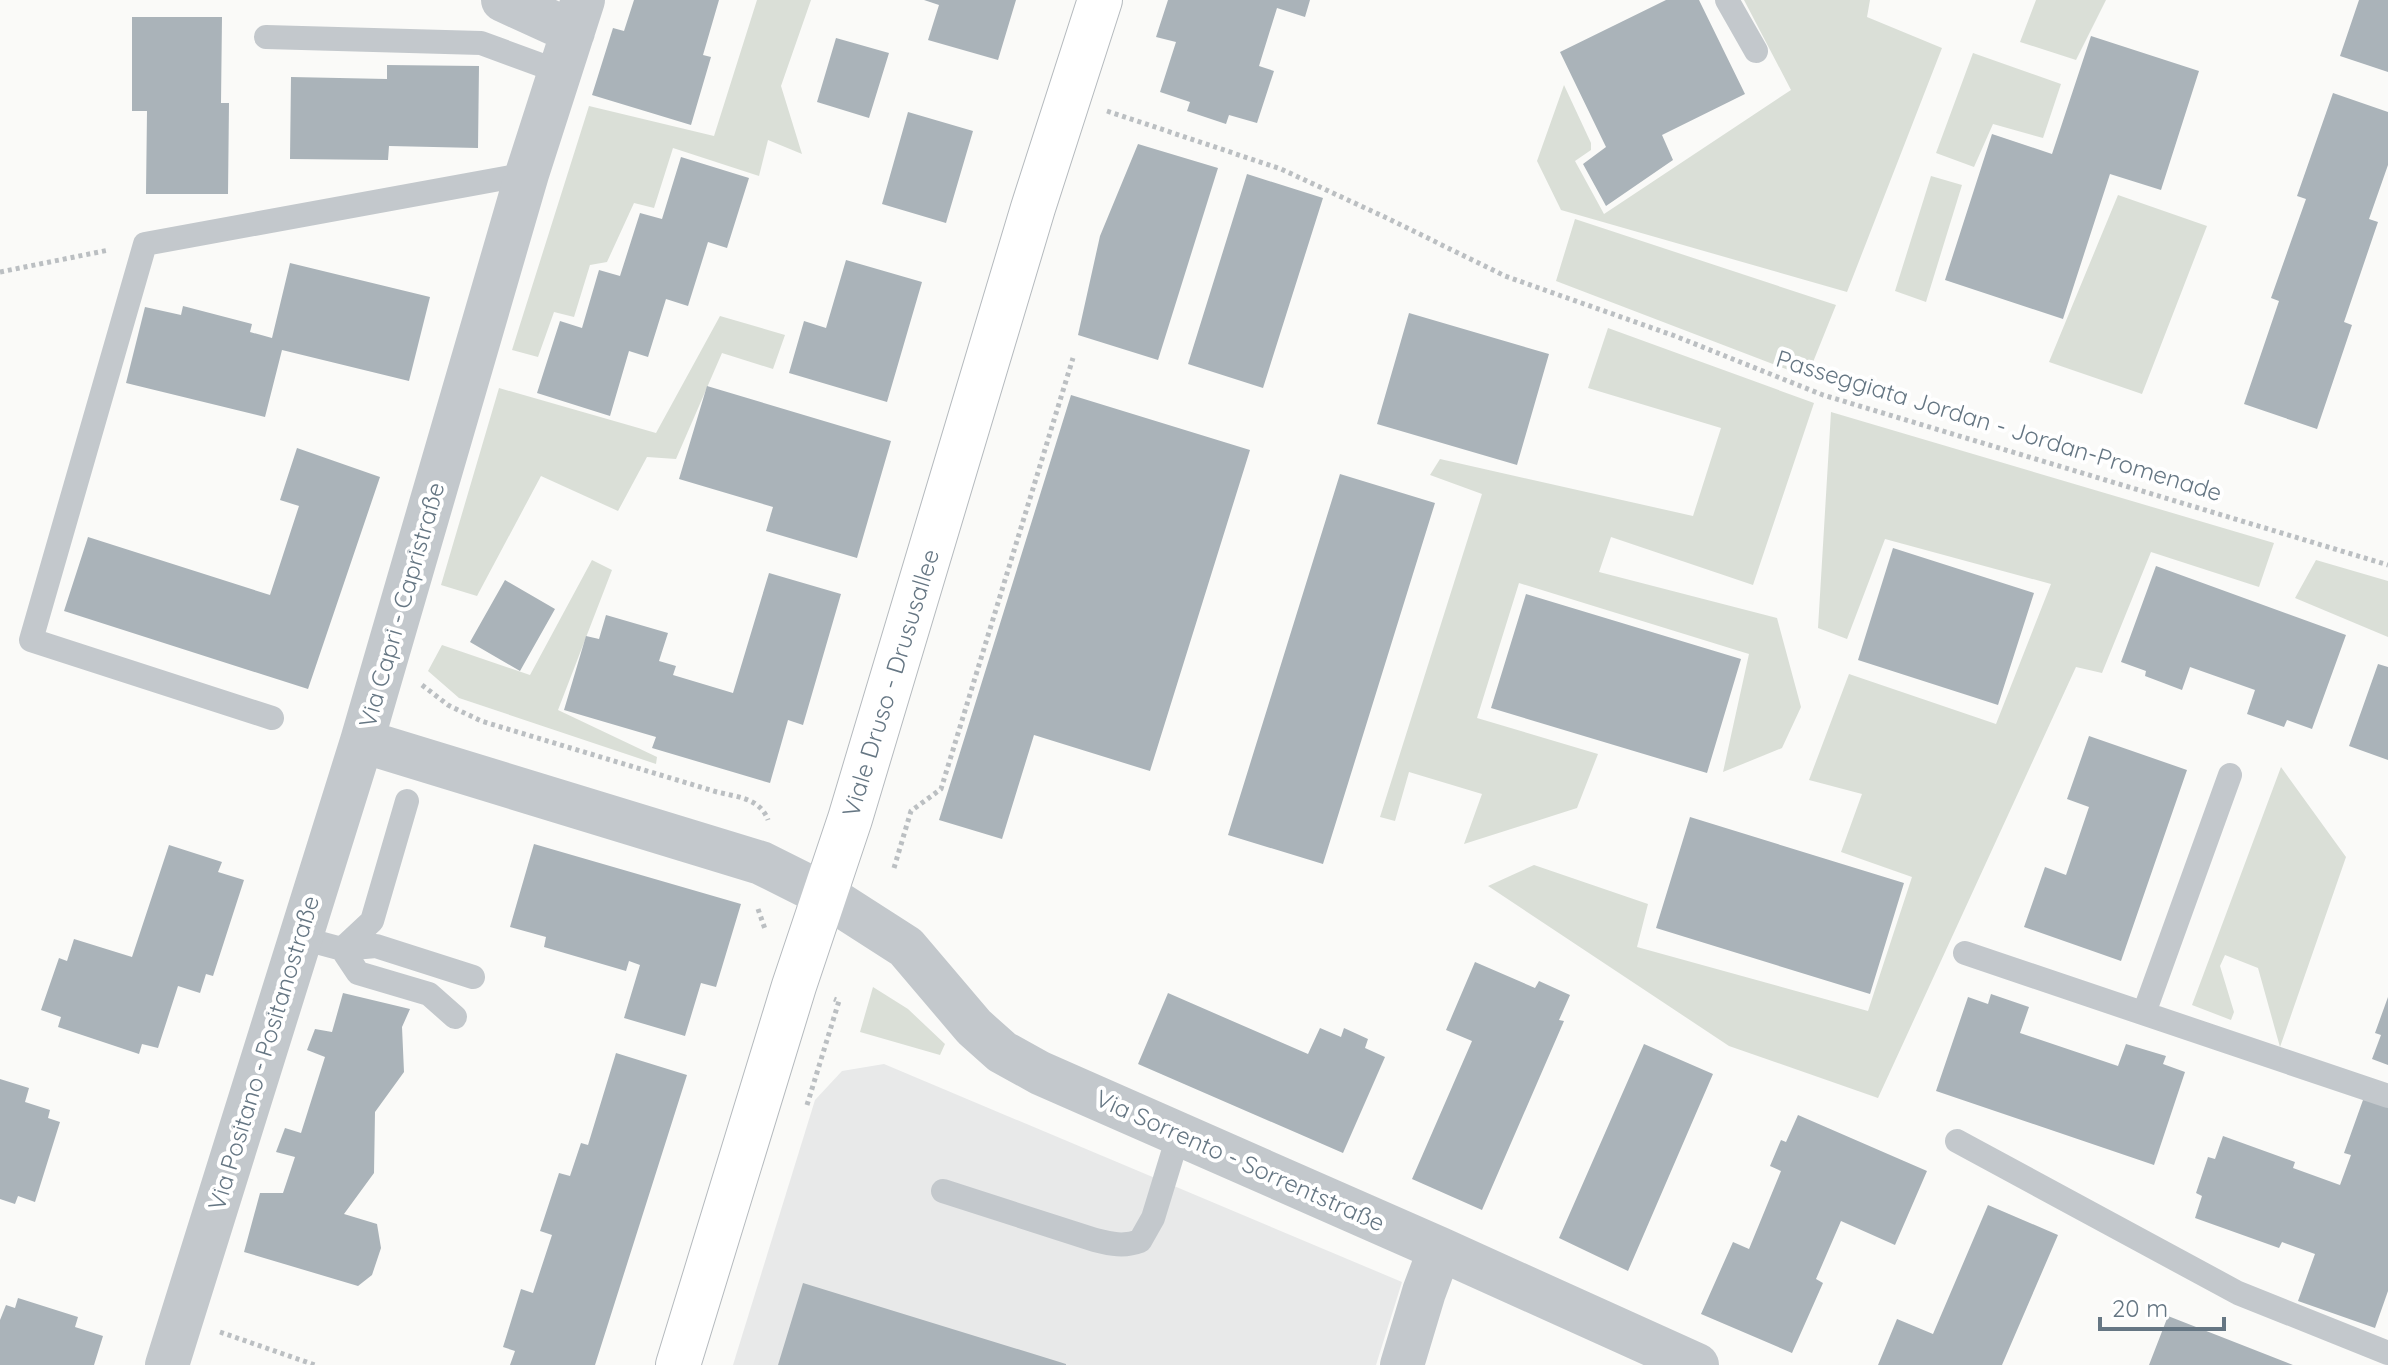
<svg xmlns="http://www.w3.org/2000/svg" width="2388" height="1365" font-family="Quicksand,sans-serif">
<style>
.built{fill:#e8e9e9}
.green{fill:#dadfd7}
.building{fill:#aab3b9}
.lines{fill:none;stroke-linecap:round;stroke-linejoin:round}
.primary-casing{stroke:#b5babe;stroke-width:46}
.path{stroke:#bbbfc2;stroke-width:5;stroke-dasharray:4 4;stroke-linecap:butt}
.lane{stroke:#c3c8cc;stroke-width:24}
.street{stroke:#c3c8cc;stroke-width:44}
.primary{stroke:#fff;stroke-width:44}
.labels{text-anchor:middle;stroke-width:8;stroke-linejoin:round;paint-order:stroke}
.street-label{font-size:24px;fill:#657683;stroke:#fff}
</style>
<rect width="100%" height="100%" fill="#fafaf8"/>
<!-- built -->
<path class="built" d="M884,1064L1402,1282L1376,1365H733L815,1100L842,1071Z"/>
<!-- green -->
<path class="green" d="M757,0H811L781,86L802,154L768,140L759,176L673,148L654,208L634,203L607,262L590,265L574,317L554,312L538,357L512,350L589,106L714,136Z
M1744,0H1870L1867,17L1942,48L1847,292L1561,210L1537,161L1564,85L1591,143V150L1575,161L1604,214L1791,90Z
M2036,0H2106L2076,60L2020,42Z
M1973,53L2061,84L2043,138L1993,124L1974,167L1936,153Z
M1931,176L1962,185L1926,302L1895,291Z
M2118,195L2207,226L2142,394L2049,362Z
M1575,219L1836,305L1807,377L1556,281Z
M720,316L785,335L773,369L722,353L676,459L647,457L618,511L541,476L477,596L441,585L499,388L656,433Z
M1608,328L1814,403L1753,585L1611,537L1599,572L1777,618L1801,707L1782,748L1723,772L1749,654L1519,583L1477,718L1598,754L1577,808L1464,844L1482,794L1409,772L1395,821L1380,817L1482,494L1430,475L1440,459L1693,516L1721,428L1588,388Z
M1831,412L2274,543L2259,587L2151,552L2102,673L2076,667L1878,1098L1729,1046L1488,886L1534,865L1648,904L1637,947L1868,1011L1912,877L1841,852L1862,794L1809,780L1849,674L1996,724L2051,584L1885,539L1847,639L1818,628Z
M592,560L612,570L558,710L657,757L656,764L459,698L428,671L442,645L530,675Z
M2316,560L2388,581V637L2295,598Z
M2281,767L2346,857L2280,1047L2258,968L2225,955L2220,966L2234,1012L2231,1020L2192,1005Z
M873,987L908,1009L945,1044L940,1055L860,1032Z"/>
<!-- building -->
<path class="building" d="M634,0H719L703,55L711,57L691,125L592,95L613,28L624,31Z
M924,0H1016L998,60L928,40L939,5Z
M1168,0H1310L1305,17L1277,8L1259,66L1274,71L1257,123L1229,115L1226,124L1187,111L1190,102L1160,92L1176,42L1156,37Z
M1666,0H1699L1745,94L1662,135L1673,160L1606,206L1583,164L1606,147L1560,52Z
M2359,0H2388V72L2340,56Z
M132,17H222L221,103H229L228,194H146L147,111H132Z
M2091,36L2199,71L2161,190L2110,174L2063,319L1945,280L1992,134L2052,154Z
M836,38L889,53L869,118L817,102Z
M387,65L479,66L478,148L389,146L388,160L290,159L291,77L387,79Z
M2333,93L2388,112V165L2369,219L2378,222L2344,322L2352,325L2317,429L2244,404L2279,301L2271,298L2306,199L2297,196Z
M908,112L973,131L946,223L882,204Z
M1138,144L1218,168L1158,360L1078,335L1100,236Z
M681,157L749,178L727,248L708,242L688,306L666,299L648,357L629,351L610,416L537,393L560,321L582,328L599,270L620,276L640,213L662,219Z
M1247,174L1323,198L1263,388L1188,364Z
M846,260L922,282L887,402L789,373L804,321L826,328Z
M290,263L430,297L409,381L282,350L265,417L126,383L145,307L181,315L183,306L252,324L250,332L272,338Z
M1409,313L1549,354L1517,465L1377,424Z
M707,386L891,441L857,558L766,531L773,507L679,479Z
M1071,395L1250,450L1150,771L1034,735L1002,839L939,820Z
M297,448L380,477L308,689L64,611L88,537L270,595L299,506L280,500Z
M1340,474L1435,503L1323,864L1228,835Z
M1893,548L2034,593L1998,705L1858,660Z
M2156,566L2346,635L2312,729L2287,720L2284,727L2247,714L2255,690L2190,667L2182,690L2145,676L2146,671L2121,662Z
M769,573L841,594L803,725L788,720L770,783L652,748L656,737L564,710L586,636L599,639L606,615L668,633L659,661L676,666L673,675L733,693Z
M505,580L555,609L520,671L470,642Z
M1526,594L1741,659L1707,773L1491,708Z
M2378,664L2388,667V760L2349,746Z
M2089,736L2187,770L2121,961L2024,927L2045,867L2066,875L2089,807L2067,799Z
M1690,817L1904,883L1870,994L1656,928Z
M534,844L741,904L716,987L701,983L685,1036L624,1018L640,965L629,961L626,971L544,947L546,937L510,927Z
M169,845L222,862L218,872L244,880L213,976L206,974L200,993L178,986L158,1048L142,1044L139,1054L58,1027L61,1017L41,1010L59,958L67,961L74,939L132,957Z
M1475,962L1535,988L1539,981L1570,995L1559,1020L1564,1021L1482,1210L1412,1179L1472,1041L1446,1030Z
M343,993L410,1009L402,1027L404,1072L375,1112L374,1173L344,1214L377,1224L381,1248L372,1275L358,1286L244,1252L260,1193H283L295,1157L276,1152L285,1128L301,1133L325,1057L307,1050L315,1029L332,1032Z
M1168,993L1308,1054L1320,1028L1341,1037L1344,1028L1368,1039L1365,1048L1385,1057L1343,1153L1138,1064Z
M1991,994L2029,1007L2020,1033L2118,1066L2126,1044L2166,1056L2163,1064L2185,1072L2154,1165L1936,1091L1968,997L1988,1004Z
M2388,997V1065L2372,1059L2381,1035L2375,1033Z
M1644,1044L1713,1074L1628,1271L1559,1238Z
M616,1053L687,1075L595,1365H510L515,1351L503,1347L521,1289L533,1293L552,1235L540,1231L559,1173L570,1176L581,1143L588,1145Z
M0,1079L29,1088L25,1102L50,1110L48,1118L60,1122L35,1202L18,1196L15,1204L0,1199Z
M2363,1100L2388,1102V1291L2375,1328L2298,1301L2315,1254L2282,1242L2279,1248L2195,1218L2202,1196L2196,1193L2208,1157L2215,1159L2223,1136L2295,1162L2293,1168L2340,1185L2351,1155L2344,1153Z
M1798,1115L1927,1171L1895,1245L1841,1221L1816,1279L1823,1283L1792,1353L1701,1314L1733,1242L1749,1249L1781,1171L1770,1166L1781,1140L1786,1142Z
M1988,1205L2058,1235L2002,1365H1878L1897,1319L1933,1334Z
M803,1283L1066,1364V1365H778Z
M18,1298L78,1317L75,1327L103,1336L94,1365H0V1320L6,1305L15,1308Z
M2168,1316L2293,1365H2149Z"/>
<g class="lines">
<defs>
<path id="primary" d="M678,1365L794,986L850,819L1033,208L1100,0"/>
</defs>
<!-- primary casing -->
<use href="#primary" class="primary-casing"/>
<!-- path -->
<path class="path" d="M1107,111L1281,169L1389,219L1505,276L1675,336L1823,395L2388,565
M0,272L109,250
M422,685L448,705L481,721L717,792C737,797 760,798 768,820
M894,868L911,811L941,789L1073,358
M758,909L765,929
M807,1105L839,1001L834,999
M220,1332L315,1365"/>
<!-- lane -->
<path class="lane" d="M1727,0L1756,51
M266,37L481,43L560,72
M272,718L31,640L145,244L527,174
M301,938L342,949L372,921L407,801
M1965,953L2388,1096
M2144,1013L2230,775
M455,1017L429,994L358,973L342,949L376,946L473,977
M1957,1141L2238,1293L2388,1353
M943,1191L1095,1240C1111,1244 1124,1247 1140,1241L1153,1218L1179,1133"/>
<!-- street -->
<path class="street" d="M503,0L573,32
M362,741L761,863L825,895L906,947L974,1027L1002,1052L1040,1073L1440,1249L1697,1365
M167,1365L362,741L527,174L583,0
M1402,1365L1424,1292L1440,1249"/>
<!-- primary -->
<use href="#primary" class="primary"/>
</g>
<g class="labels">
<!-- street labels -->
<g class="street-label">
<text transform="translate(1999 426) rotate(17)" y="8">Passeggiata Jordan - Jordan-Promenade</text>
<text transform="translate(402 605) rotate(-74)" y="8">Via Capri - Capristraße</text>
<text transform="translate(891 683) rotate(-73)" y="8">Viale Druso - Drususallee</text>
<text transform="translate(264 1053) rotate(-73)" y="8">Via Positano - Positanostraße</text>
<text transform="translate(1240 1161) rotate(24)" y="8">Via Sorrento - Sorrentstraße</text>
</g>
</g>
<!-- scale -->
<path d="M2100 1317v12h124v-12" fill="none" stroke="#657683" stroke-width="4"/>
<text x="2112" y="1317" font-size="24" fill="#657683" stroke="#ffffff" stroke-width="6" paint-order="stroke">20 m</text>
</svg>
